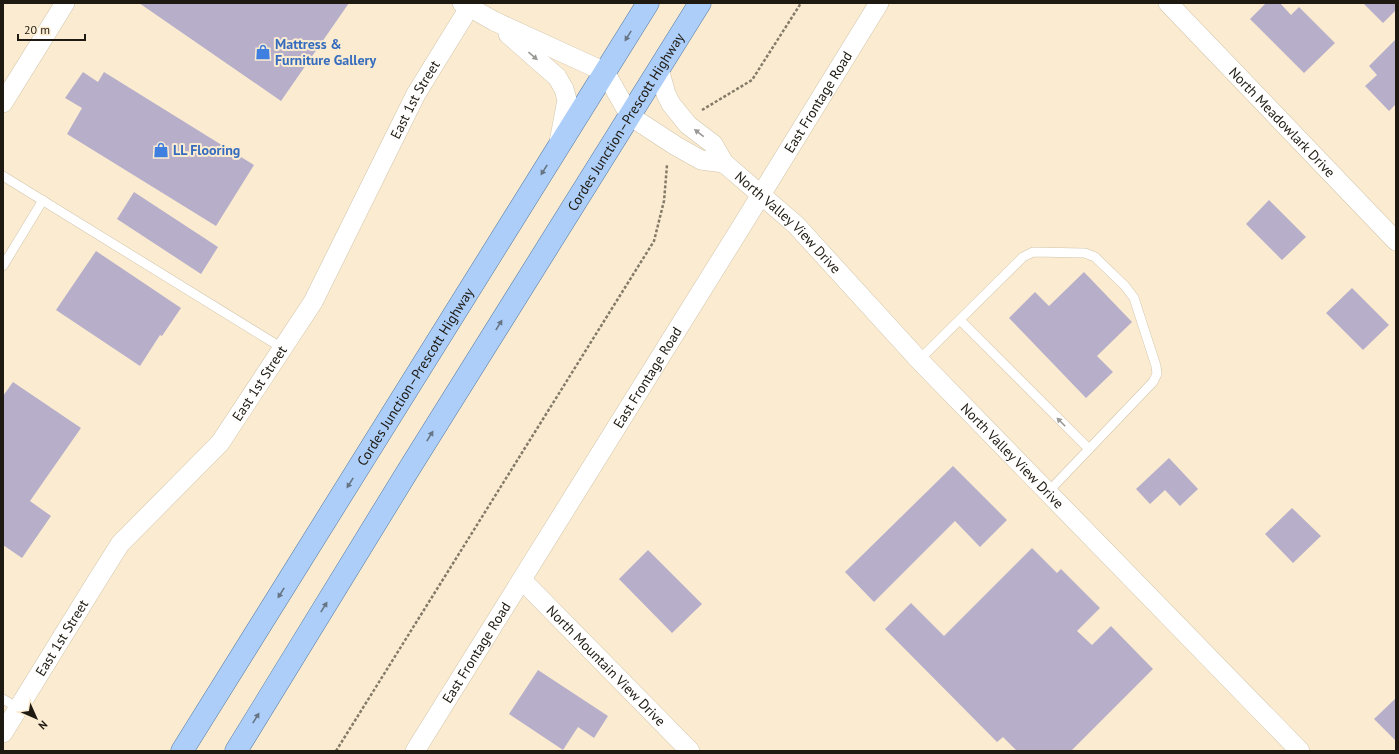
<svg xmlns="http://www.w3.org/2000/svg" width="1399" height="754" font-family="'PT Sans',sans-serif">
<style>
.building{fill:#b7afca}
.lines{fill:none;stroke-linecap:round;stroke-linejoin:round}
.lane-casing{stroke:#d1c4aa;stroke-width:10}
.street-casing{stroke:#d1c4aa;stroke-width:20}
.primary-casing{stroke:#567aa5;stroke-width:23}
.path{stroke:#847a69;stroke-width:2.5;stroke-dasharray:3 2;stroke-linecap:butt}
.lane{stroke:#fff;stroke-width:9}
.street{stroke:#fff;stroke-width:19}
.primary{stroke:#accef8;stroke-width:22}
.oneway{fill:#667484}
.oneway2{fill:#9a9894}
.labels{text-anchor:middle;stroke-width:4;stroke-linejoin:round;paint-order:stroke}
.shop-label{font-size:14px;font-weight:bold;fill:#366cbe;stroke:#fbecd1;text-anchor:start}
.street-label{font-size:14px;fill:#1f1a11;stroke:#fbecd1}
</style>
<rect width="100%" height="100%" fill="#fbecd1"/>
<!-- building -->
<path class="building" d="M139,3H349L281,101Z
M1266,3H1280L1291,15L1299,7L1335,43L1304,73L1250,19Z
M1363,3H1396V10L1383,23Z
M1396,39V104L1389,111L1365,86L1377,75L1369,66Z
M83,72L98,82L104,72L254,165L216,226L67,134L82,108L65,98Z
M134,192L218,247L201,274L117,219Z
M1269,200L1306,237L1282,260L1246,224Z
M96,251L181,308L162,336L160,335L140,366L56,310Z
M1084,272L1132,322L1097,356L1113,372L1086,398L1009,318L1035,292L1049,306Z
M1352,288L1389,325L1363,350L1326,313Z
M13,382L81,428L30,501L51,516L22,558L3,545V396Z
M1169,458L1198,489L1180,506L1165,490L1150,504L1136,489Z
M953,466L1007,520L980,547L955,521L874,602L845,572Z
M1292,508L1321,536L1293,563L1265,534Z
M1032,548L1057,573L1061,569L1100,608L1077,631L1092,645L1111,626L1153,669L1072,750L1073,751H1017L1003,737L997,742L885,629L911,603L944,636Z
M648,550L702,604L672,633L619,579Z
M538,670L608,716L594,738L578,727L563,750L509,714Z
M1396,698V741L1374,719Z"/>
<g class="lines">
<defs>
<path id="lane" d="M3,176L282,348
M3,266L43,200
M960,320L1089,449
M919,360L1023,257L1033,252L1085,253L1095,257L1125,286L1134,298L1156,366L1157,374L1153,382L1047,493
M3,699L18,708"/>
<g id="street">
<path d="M462,3L494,21L605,72L630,116L676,146L701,160L724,163"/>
<path id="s1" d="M1168,3L1396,241"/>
<path d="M508,34L557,77L564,89L567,100L559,142"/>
<path id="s2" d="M659,69L666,94L671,104L688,125L713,144L724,163L796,225L919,360L1300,751"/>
<path d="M3,103L65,3"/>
<path id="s3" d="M522,580L690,751"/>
<path id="s4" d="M3,733L93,587L120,544L220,443L313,302L416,94L472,3"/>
<path id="s5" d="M415,751L743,224L879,3"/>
</g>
<g id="primary">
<path id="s6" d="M182,751L648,3"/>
<path id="s7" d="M236,751L409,469L700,3"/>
</g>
</defs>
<!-- lane casing -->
<use href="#lane" class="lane-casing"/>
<!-- street casing -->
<use href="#street" class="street-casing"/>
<!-- primary casing -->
<use href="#primary" class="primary-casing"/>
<!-- path -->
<path class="path" d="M702,110L752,80L801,3
M336,751L654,241L664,201L667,165"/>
<!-- lane -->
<use href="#lane" class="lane"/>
<!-- street -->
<use href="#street" class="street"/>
<!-- primary -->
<use href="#primary" class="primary"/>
</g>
<!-- one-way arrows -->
<defs><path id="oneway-solid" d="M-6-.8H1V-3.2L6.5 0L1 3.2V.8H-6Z"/></defs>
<g class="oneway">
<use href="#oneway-solid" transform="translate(628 36) rotate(122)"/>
<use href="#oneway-solid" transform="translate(544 170) rotate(122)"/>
<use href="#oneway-solid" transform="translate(499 325) rotate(-58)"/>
<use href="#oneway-solid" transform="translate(430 436) rotate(-58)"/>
<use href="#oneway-solid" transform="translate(350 483) rotate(122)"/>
<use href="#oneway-solid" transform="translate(281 593) rotate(122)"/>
<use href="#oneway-solid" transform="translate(324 607) rotate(-58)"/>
<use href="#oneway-solid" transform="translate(256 718) rotate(-58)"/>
</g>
<g class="oneway2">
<use href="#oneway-solid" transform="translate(533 56) rotate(41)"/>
<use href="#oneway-solid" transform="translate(699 133) rotate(-142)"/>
<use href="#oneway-solid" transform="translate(1061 422) rotate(-135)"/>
</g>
<!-- icons -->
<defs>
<symbol id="shop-bare" viewBox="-9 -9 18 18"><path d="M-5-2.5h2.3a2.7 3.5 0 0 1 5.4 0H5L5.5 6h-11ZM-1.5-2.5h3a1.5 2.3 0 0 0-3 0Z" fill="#3f7fe0" stroke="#fbecd1" stroke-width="2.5" paint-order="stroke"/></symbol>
</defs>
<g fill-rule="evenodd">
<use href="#shop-bare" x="252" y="41" width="22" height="22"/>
<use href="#shop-bare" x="150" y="139" width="22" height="22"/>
</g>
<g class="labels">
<!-- shop labels -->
<g class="shop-label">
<text x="275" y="49">Mattress &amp;<tspan x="275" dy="16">Furniture Gallery</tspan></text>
<text x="173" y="155">LL Flooring</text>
</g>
<!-- street labels -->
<g class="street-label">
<text dy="5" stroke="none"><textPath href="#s4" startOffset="760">East 1st Street</textPath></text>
<text dy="5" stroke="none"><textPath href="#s5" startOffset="764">East Frontage Road</textPath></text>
<text dy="5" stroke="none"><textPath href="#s7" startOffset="740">Cordes Junction–Prescott Highway</textPath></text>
<text dy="5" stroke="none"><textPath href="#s1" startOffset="165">North Meadowlark Drive</textPath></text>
<text dy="5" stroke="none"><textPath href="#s2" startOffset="205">North Valley View Drive</textPath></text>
<text dy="5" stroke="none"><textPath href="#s6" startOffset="441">Cordes Junction–Prescott Highway</textPath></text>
<text dy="5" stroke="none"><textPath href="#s5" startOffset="440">East Frontage Road</textPath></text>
<text dy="5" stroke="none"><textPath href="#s4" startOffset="436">East 1st Street</textPath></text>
<text dy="5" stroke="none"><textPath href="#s2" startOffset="529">North Valley View Drive</textPath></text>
<text dy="5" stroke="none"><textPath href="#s4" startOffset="112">East 1st Street</textPath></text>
<text dy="5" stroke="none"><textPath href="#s5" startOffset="116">East Frontage Road</textPath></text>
<text dy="5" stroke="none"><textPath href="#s3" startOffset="120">North Mountain View Drive</textPath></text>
</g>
</g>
<!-- border -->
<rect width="1399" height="754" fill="none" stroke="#1f1a11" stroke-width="8"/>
<!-- north arrow -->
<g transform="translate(36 718) rotate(135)" stroke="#fbecd1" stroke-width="3" paint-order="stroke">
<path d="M0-3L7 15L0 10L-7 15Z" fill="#1f1a11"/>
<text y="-6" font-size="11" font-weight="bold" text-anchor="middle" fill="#1f1a11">N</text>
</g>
<!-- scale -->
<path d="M18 34v6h67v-6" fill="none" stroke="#1f1a11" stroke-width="2"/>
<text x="24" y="34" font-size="12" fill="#1f1a11" stroke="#fbecd1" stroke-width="3" paint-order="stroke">20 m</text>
</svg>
